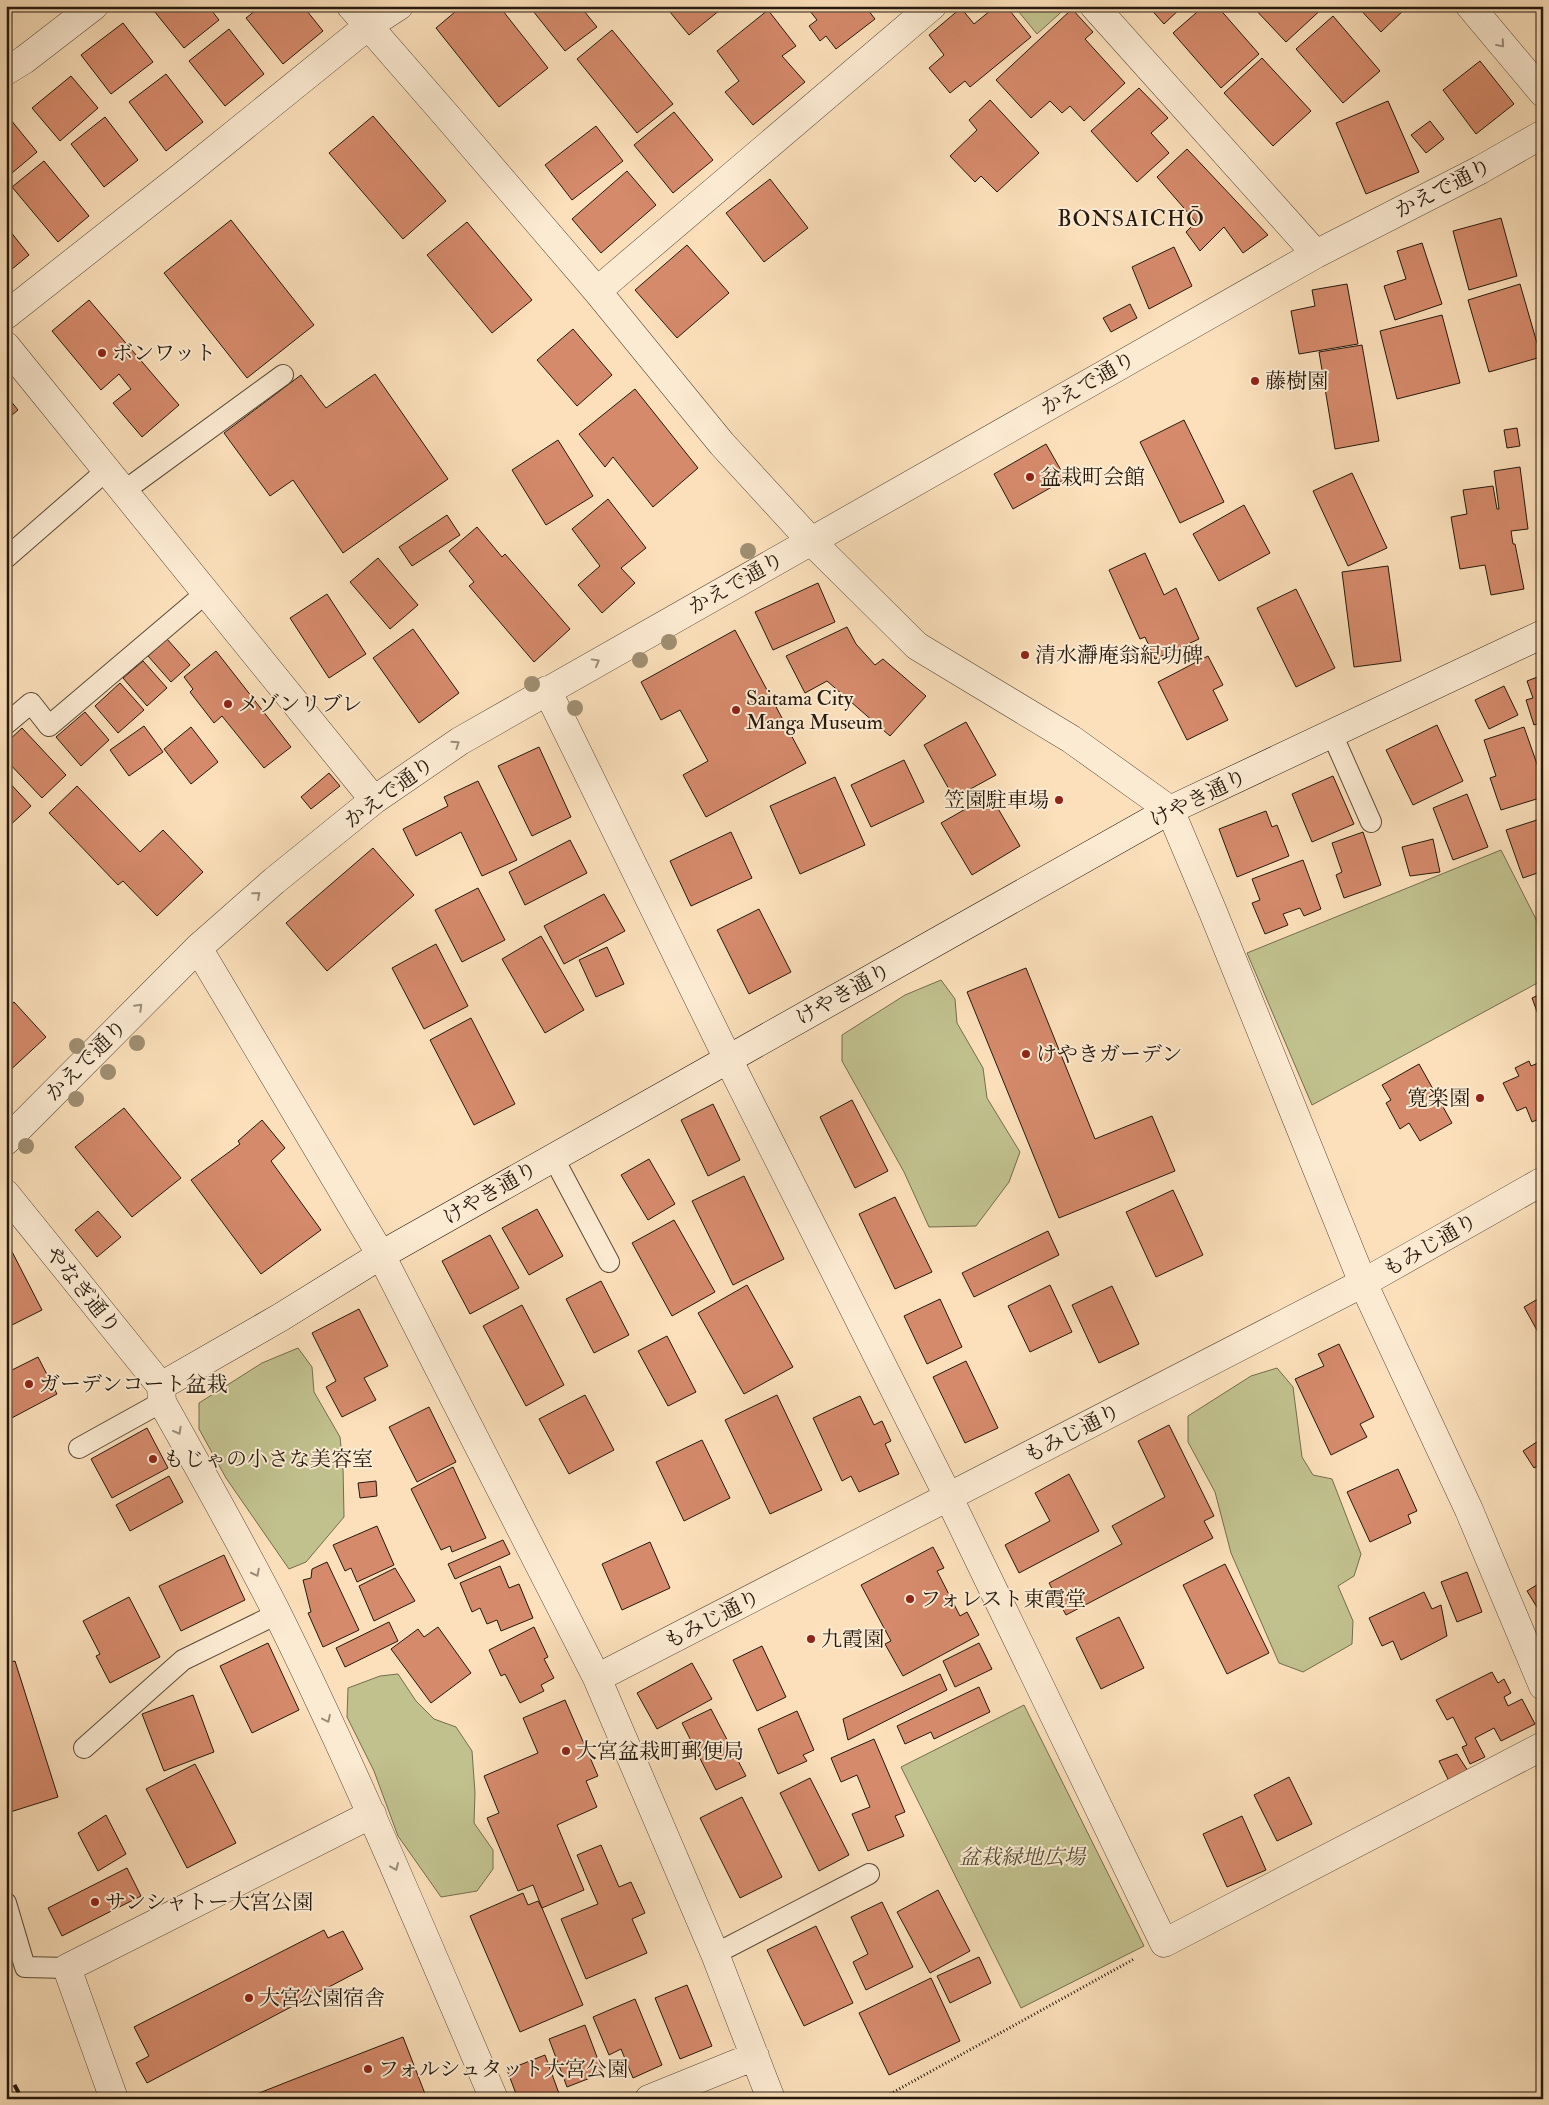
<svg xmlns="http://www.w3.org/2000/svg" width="1549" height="2105" font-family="'IM FELL Double Pica','Noto Serif JP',serif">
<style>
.green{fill:#c1c18e;stroke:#736d4e}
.building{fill:#d58a6b;stroke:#25190d}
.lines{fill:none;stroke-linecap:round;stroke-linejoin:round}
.lane-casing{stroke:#5a4b38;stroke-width:22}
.street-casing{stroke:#5a4b38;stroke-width:29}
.secondary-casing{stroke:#25190d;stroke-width:29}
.path{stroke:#25190d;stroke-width:3;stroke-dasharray:1 2.5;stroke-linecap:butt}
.lane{stroke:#fcebd3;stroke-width:20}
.street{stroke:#fcebd3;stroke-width:28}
.secondary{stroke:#fcebd3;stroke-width:28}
.rail{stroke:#25190d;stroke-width:4;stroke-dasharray:9 9;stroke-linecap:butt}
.tree{fill:#9f8e71}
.oneway{stroke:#9b8c7a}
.poi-dot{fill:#8f2418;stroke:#fcebd3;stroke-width:2}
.labels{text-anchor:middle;stroke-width:4;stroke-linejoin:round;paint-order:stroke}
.street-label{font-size:21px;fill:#25190d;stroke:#fcebd3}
.poi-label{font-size:21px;fill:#25190d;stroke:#fcebd3;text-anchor:start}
.park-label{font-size:21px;font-style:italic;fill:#544b34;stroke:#fcebd3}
.neighbourhood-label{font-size:22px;letter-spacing:1px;fill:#25190d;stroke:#fcebd3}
</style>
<rect width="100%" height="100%" fill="#fbe0bb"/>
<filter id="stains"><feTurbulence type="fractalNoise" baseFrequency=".004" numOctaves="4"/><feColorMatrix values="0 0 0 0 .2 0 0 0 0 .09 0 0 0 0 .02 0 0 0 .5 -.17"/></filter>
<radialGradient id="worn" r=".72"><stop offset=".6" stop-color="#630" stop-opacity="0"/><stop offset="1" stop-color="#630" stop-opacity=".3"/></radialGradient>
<!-- green -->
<path class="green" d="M1014,6H1068L1037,34Z
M1501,850L1543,933V980L1312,1105L1247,953Z
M941,980L955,999L957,1023L983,1068L987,1098L1020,1152L1009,1182L976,1226L929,1227L904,1172L842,1061V1035L905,995Z
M298,1348L312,1367L314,1392L340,1437L343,1466L344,1517L306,1562L289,1569L226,1478L199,1429V1403L262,1363Z
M1277,1368L1293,1387L1302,1457L1313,1475L1332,1479L1361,1554L1354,1576L1338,1586L1353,1621L1352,1644L1303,1672L1279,1663L1231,1553L1215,1492L1188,1442V1416L1251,1376Z
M398,1674L416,1701L434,1719L456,1727L472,1751L475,1793L474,1823L493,1850V1869L477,1891L441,1897L398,1836L374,1771L347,1717L348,1688L380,1676Z
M1024,1705L1144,1946L1021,2008L901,1767Z"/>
<!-- building -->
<path class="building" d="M6,6H21L6,17Z
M150,6H208L219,20L184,48Z
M261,6H303L323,31L283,64L246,18Z
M462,6H499L548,68L499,107L436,28Z
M529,6H580L597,27L565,51Z
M665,6H725L689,35Z
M806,6H865L875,19L836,49L826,36L820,41L809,26L817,20Z
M996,6H1006L1031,37L970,87L965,81L950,93L929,68L944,55L929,35L961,8L974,24Z
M1148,6H1183L1164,24Z
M1204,6H1217L1259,54L1221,88L1173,33Z
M1252,6H1325L1286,42Z
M1357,6H1408L1381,32Z
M1072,9L1093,32L1085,39L1125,83L1084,121L1070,106L1062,113L1050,101L1031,118L996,80Z
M768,10L796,46L782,56L805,82L753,125L725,92L739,81L717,51Z
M1333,16L1380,71L1343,103L1296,49Z
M123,23L153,62L111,94L81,55Z
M229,29L264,74L225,106L189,61Z
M612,30L673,104L637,133L577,59Z
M1262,58L1311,111L1273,146L1224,93Z
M1480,61L1514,104L1476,134L1443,90Z
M166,74L203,122L166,151L129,102Z
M71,76L98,108L60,141L32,108Z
M1139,88L1168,118L1151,133L1169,153L1137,182L1091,131Z
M990,100L1039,153L997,192L981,176L975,182L950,156L977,130L969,120Z
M1388,101L1419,172L1366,194L1336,123Z
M674,112L713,160L673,193L634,145Z
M6,114L37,152L6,178Z
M373,116L446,201L403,239L329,153Z
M105,117L138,160L104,187L71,144Z
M1430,121L1444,139L1426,153L1411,135Z
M596,126L623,161L572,200L545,165Z
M1187,149L1268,235L1243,253L1224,227L1200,251L1186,232L1196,222L1157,177Z
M44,161L89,216L58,242L12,187Z
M627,171L656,205L601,253L572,219Z
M770,179L808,228L764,262L726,213Z
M1501,218L1517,276L1469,290L1453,231Z
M231,220L314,325L247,378L164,273Z
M467,222L532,300L492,333L427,255Z
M6,226L29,255L6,274Z
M1422,243L1442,304L1395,320L1384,286L1406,279L1397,251Z
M687,245L729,293L677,338L635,290Z
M1174,247L1192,286L1149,309L1132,267Z
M1347,284L1358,344L1299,354L1291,311L1315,306L1312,290Z
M1520,284L1541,357L1489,372L1468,300Z
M89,300L179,405L142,437L113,403L131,389L119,374L101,390L52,331Z
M1130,304L1137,318L1111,332L1103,318Z
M1442,315L1460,383L1397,399L1380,331Z
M573,329L612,375L577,406L537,360Z
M1362,345L1379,441L1335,449L1319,352Z
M375,374L448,479L343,553L293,480L270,496L224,433L301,375L326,408Z
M635,389L698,468L653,507L613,457L605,467L579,434Z
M6,395L18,410L6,420Z
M1184,420L1224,502L1180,523L1140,442Z
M1517,428L1520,446L1507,448L1504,430Z
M558,440L593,496L546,525L512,470Z
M1046,444L1066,479L1013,509L994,474Z
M1520,467L1528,529L1511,531L1513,544H1515L1524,589L1491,595L1485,565L1460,569L1451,517L1467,514L1463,490L1493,486L1497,509H1499L1494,471Z
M1352,473L1387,548L1348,566L1313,491Z
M608,499L646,548L621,568L635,583L602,613L578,585L600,566L572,529Z
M1244,505L1270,553L1219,581L1193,534Z
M447,515L460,535L412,566L399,547Z
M477,527L502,557L505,554L570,629L534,662L469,586L474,582L449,551Z
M1145,553L1164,595L1176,588L1199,639L1155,659L1145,637L1140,639L1109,570Z
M378,558L418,605L390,629L350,582Z
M1388,566L1401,661L1354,667L1342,572Z
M818,583L835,622L773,650L755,612Z
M1296,589L1335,668L1296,687L1257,608Z
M327,594L366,654L329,678L290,618Z
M847,627L856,644L875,665L883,659L926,696L890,736L827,681L805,693L786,656Z
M413,629L459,693L419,723L373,658Z
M735,630L806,763L706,817L683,775L708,761L680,710L661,720L641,682Z
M167,639L190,665L171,682L148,656Z
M216,651L291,747L264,768L222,716L214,723L190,692L193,689L184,677Z
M1208,656L1223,685L1213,690L1228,720L1187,740L1158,682Z
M143,661L167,688L147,706L123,678Z
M1543,675V722L1534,725L1526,700L1533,698L1527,681Z
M120,683L144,710L118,733L95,706Z
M1504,686L1518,715L1489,729L1475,700Z
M85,712L109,740L81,766L56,737Z
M966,722L996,775L954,798L924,745Z
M1437,725L1463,781L1413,805L1386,750Z
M144,726L163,752L129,776L110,750Z
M191,727L218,762L191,784L164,749Z
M1524,727L1543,781V797L1501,810L1490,778L1496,776L1484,740Z
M22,728L66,775L42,798L6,760V743Z
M539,747L571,817L532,836L498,766Z
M904,760L924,802L871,827L851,785Z
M329,773L340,786L311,809L301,797Z
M1333,776L1354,824L1312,842L1292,794Z
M835,777L865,845L800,874L770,806Z
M6,779L31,806L7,828H6Z
M478,781L517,860L482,876L461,832L416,856L403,829L448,806L444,797Z
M77,786L140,852L163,830L203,872L157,916L123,881L118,885L49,813Z
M1467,794L1488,847L1453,860L1433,808Z
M990,795L1020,846L972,875L941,823Z
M1266,811L1272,827L1277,825L1289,856L1237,877L1219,829Z
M1543,818V871L1523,878L1506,830Z
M731,832L752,878L691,906L670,861Z
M1363,832L1381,885L1344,898L1336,875L1342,872L1332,843Z
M1433,839L1440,872L1410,876L1402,847Z
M570,840L587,873L525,905L509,872Z
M373,848L414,895L327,971L286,923Z
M1303,860L1321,909L1304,916L1300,908L1283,914L1288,925L1265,934L1252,903L1260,900L1252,879Z
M478,888L505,940L462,962L435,910Z
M604,894L625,931L564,964L544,926Z
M759,909L791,972L749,994L717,930Z
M541,936L584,1010L545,1033L502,959Z
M436,944L468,1006L424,1029L392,968Z
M607,947L624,984L596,997L579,960Z
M1026,968L1095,1139L1152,1116L1175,1171L1059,1218L967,992Z
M1543,993V1028L1532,998Z
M14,1002L46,1037L6,1074V1009Z
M471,1018L515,1104L474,1125L430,1040Z
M1529,1061L1531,1066L1543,1061V1117L1532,1122L1526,1107L1517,1111L1503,1083L1519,1076L1515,1068Z
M1419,1064L1452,1123L1420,1141L1409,1123L1400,1129L1386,1103L1391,1100L1382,1085Z
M852,1100L888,1171L855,1188L820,1117Z
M713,1104L740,1160L708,1176L681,1120Z
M124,1108L181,1178L132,1217L75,1147Z
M262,1120L285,1148L271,1161L321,1230L261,1274L191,1180L240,1144L238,1141Z
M649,1159L675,1204L648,1220L621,1175Z
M744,1176L784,1259L733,1285L692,1201Z
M1173,1190L1203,1255L1156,1277L1126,1212Z
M895,1197L932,1272L895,1289L859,1214Z
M537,1209L563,1256L529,1275L502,1228Z
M98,1211L121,1237L97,1257L75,1230Z
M674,1220L715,1292L672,1316L632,1243Z
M1048,1231L1059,1255L974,1297L962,1273Z
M490,1235L519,1288L470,1314L442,1261Z
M6,1240L42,1310L6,1328Z
M601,1281L629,1335L594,1353L566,1299Z
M747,1285L793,1367L744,1394L698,1313Z
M1050,1285L1072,1332L1030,1352L1008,1306Z
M1112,1286L1139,1344L1099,1363L1072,1305Z
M1543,1296V1341L1524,1307Z
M940,1299L962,1347L927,1364L904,1316Z
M522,1305L564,1385L526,1406L483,1326Z
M359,1309L388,1366L364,1378L376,1400L342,1417L326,1387L336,1381L312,1333Z
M667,1336L696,1392L668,1406L638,1351Z
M1339,1344L1374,1417L1360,1424L1367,1437L1331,1455L1295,1379L1324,1366L1318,1354Z
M38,1357L57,1394L6,1421V1373Z
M966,1361L998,1428L965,1443L933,1377Z
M585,1395L614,1450L569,1474L539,1419Z
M777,1395L822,1490L770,1514L725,1420Z
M860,1396L874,1425L882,1421L891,1441L885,1444L899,1474L859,1492L851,1476L842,1481L813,1418Z
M429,1407L456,1462L417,1482L389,1427Z
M1169,1425L1214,1516L1204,1521L1213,1538L1066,1615L1049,1583L1122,1544L1112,1526L1165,1497L1138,1441Z
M147,1428L168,1468L112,1498L91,1459Z
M1543,1438V1462L1534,1468L1523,1451Z
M702,1440L730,1498L684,1521L656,1462Z
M453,1467L486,1538L452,1552L450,1546L441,1550L411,1489Z
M1398,1469L1417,1511L1408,1515L1411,1523L1370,1542L1347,1492Z
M1069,1474L1099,1531L1019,1573L1005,1545L1050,1521L1035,1493Z
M169,1476L183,1502L130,1531L116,1505Z
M376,1481L377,1496L360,1498L358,1483Z
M377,1526L394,1565L357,1582L351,1568L345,1571L333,1545Z
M503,1540L510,1554L455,1579L448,1564Z
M650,1542L670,1588L622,1610L602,1564Z
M933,1547L944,1568L937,1571L960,1616L967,1612L979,1635L903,1676L885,1644L891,1641L861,1585Z
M224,1555L245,1600L181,1631L159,1586Z
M327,1562L359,1630L323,1647L308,1613L311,1612L303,1580L311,1578L312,1569Z
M1225,1564L1269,1653L1227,1674L1183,1585Z
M500,1566L509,1588L519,1584L533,1618L501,1631L497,1620L487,1624L480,1608L472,1612L460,1583Z
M395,1568L415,1601L374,1621L359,1586Z
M1467,1572L1482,1612L1457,1622L1441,1582Z
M1543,1581V1617L1527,1591Z
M1424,1592L1432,1609L1441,1605L1447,1636L1401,1660L1393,1641L1382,1646L1369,1618Z
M129,1597L160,1657L110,1683L96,1656L100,1654L83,1621Z
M1119,1617L1144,1668L1101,1689L1076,1638Z
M389,1622L398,1641L345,1667L336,1648Z
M438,1627L471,1673L431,1703L391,1649L418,1629L424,1637Z
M534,1627L548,1657L544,1659L554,1678L541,1685L544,1691L520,1703L505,1674L501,1676L489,1650Z
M268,1643L299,1710L252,1733L220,1666Z
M979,1643L992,1669L955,1687L943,1661Z
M762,1646L786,1697L757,1711L733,1660Z
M15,1661L58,1797L7,1813L6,1663Z
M692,1663L712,1699L657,1729L637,1693Z
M1492,1672L1498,1683L1504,1679L1511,1693L1504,1697L1508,1706L1522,1699L1535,1724L1501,1741L1494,1728L1475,1738L1485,1757L1470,1764L1462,1747L1467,1745L1453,1717L1447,1720L1436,1700Z
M940,1674L947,1690L848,1740L843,1719Z
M979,1687L990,1712L934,1739L931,1732L905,1744L897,1726Z
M193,1695L214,1752L164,1771L142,1714Z
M565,1700L598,1776L586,1781L597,1807L557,1825L584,1890L542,1908L533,1885L518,1891L487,1818L499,1813L484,1776L538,1753L523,1718Z
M711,1709L746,1776L716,1790L682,1723Z
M797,1711L814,1750L803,1755L807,1761L778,1774L758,1729Z
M874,1739L905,1812L895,1816L904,1836L868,1851L852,1814L870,1807L857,1775L841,1782L831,1758Z
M1457,1754L1468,1771L1449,1781L1439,1761Z
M195,1764L236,1843L187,1868L146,1789Z
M1289,1777L1312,1824L1277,1841L1254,1795Z
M810,1778L849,1855L819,1871L780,1793Z
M742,1797L782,1877L740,1898L700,1818Z
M106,1815L126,1854L98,1871L78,1833Z
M1242,1816L1266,1870L1227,1887L1203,1834Z
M601,1845L619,1887L631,1882L645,1913L632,1919L647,1953L586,1979L561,1919L598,1904L577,1855Z
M127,1868L141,1896L62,1936L48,1908Z
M938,1890L970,1951L930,1973L897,1912Z
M523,1893L528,1905L538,1901L542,1908L583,2005L520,2032L470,1916Z
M882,1902L913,1967L866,1990L853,1962L868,1954L851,1917Z
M816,1926L853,2003L804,2026L767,1950Z
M324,1930L328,1938L343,1931L363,1969L147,2083L136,2063L149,2056L134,2027Z
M979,1957L991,1983L950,2003L937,1976Z
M931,1978L960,2041L889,2075L859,2013Z
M687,1985L712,2046L680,2059L655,1998Z
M635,1999L662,2065L633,2078L621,2049L609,2055L593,2017Z
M585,2025L603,2073L567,2087L549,2039Z
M403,2037L427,2099H244L292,2080Z
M545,2055L561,2099H518L507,2070Z"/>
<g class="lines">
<defs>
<path id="lane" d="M124,491L283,375
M6,558L107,470
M6,724L31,703L49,726L207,592
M1332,734L1371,822
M553,1157L609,1262
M79,1448L162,1402
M84,1748L183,1660L277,1614
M6,1903L25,1967L67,1968
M715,1954L869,1874"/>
<path id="street" d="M351,6L446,115L597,291L722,444L811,541L917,646L1071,739L1170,810L1213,912L1363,1283L1469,1510L1543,1686
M1094,6L1316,254
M1470,6L1543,93
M6,71L24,60L94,6
M597,291L932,6
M6,315L185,174L368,26L399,6
M6,346L374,800
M547,690L728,1059L948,1496L1164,1943L1543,1746
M198,948L381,1255L597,1678L715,1954L771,2099
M6,1141L198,948L274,881L374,800L460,741L1316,254L1480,170L1543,134
M6,1194L161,1386L162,1402C201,1472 241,1542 277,1613C356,1772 424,1936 494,2099
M597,1678L1363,1283L1543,1181
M114,2099L67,1968L372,1814
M649,2099L755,2056"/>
<path id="secondary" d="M161,1386L281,1317L381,1255L1170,810L1543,634"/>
</defs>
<!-- lane casing -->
<use href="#lane" class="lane-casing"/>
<!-- street casing -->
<use href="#street" class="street-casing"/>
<!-- secondary casing -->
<use href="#secondary" class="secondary-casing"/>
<!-- path -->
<path class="path" d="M881,2099L1134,1959"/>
<!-- lane -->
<use href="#lane" class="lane"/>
<!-- street -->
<use href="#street" class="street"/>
<!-- secondary -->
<use href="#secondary" class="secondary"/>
<!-- rail -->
<path class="rail" d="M6,2069L22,2099"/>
</g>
<!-- trees -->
<g class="tree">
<circle cx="748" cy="551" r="8"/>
<circle cx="669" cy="642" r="8"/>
<circle cx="640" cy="660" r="8"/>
<circle cx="532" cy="684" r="8"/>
<circle cx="575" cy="708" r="8"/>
<circle cx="137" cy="1043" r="8"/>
<circle cx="77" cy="1046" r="8"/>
<circle cx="108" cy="1072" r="8"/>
<circle cx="76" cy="1099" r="8"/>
<circle cx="26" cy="1146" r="8"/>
</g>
<!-- one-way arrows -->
<defs><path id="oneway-chevron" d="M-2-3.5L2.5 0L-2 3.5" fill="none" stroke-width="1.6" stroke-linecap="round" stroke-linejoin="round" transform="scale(1.25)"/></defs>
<g class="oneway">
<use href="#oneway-chevron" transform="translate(1501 44) rotate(50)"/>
<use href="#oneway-chevron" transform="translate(596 662) rotate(-29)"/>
<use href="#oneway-chevron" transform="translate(456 744) rotate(-34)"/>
<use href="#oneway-chevron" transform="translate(257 895) rotate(-41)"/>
<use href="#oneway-chevron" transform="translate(139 1007) rotate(-45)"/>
<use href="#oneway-chevron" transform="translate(178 1431) rotate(61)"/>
<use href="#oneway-chevron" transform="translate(256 1573) rotate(63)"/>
<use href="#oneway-chevron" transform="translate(327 1719) rotate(65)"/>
<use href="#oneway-chevron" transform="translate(395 1867) rotate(67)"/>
</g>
<!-- markers -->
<g class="poi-dot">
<circle cx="102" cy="353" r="5"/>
<circle cx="1255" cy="381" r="5"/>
<circle cx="1030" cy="477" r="5"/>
<circle cx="1025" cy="655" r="5"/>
<circle cx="228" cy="704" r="5"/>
<circle cx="736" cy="710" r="5"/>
<circle cx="1059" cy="800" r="5"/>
<circle cx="1026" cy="1054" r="5"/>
<circle cx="1480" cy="1098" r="5"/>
<circle cx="29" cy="1384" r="5"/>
<circle cx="153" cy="1459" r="5"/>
<circle cx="910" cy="1599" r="5"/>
<circle cx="811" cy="1639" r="5"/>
<circle cx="566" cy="1751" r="5"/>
<circle cx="95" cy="1902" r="5"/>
<circle cx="249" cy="1998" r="5"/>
<circle cx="368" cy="2069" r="5"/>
</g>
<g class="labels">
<!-- street labels -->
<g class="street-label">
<text transform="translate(1443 188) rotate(-27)" y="7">かえで通り</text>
<text transform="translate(1088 383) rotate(-30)" y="7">かえで通り</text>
<text transform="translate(736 583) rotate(-29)" y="7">かえで通り</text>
<text transform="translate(389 792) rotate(-36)" y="7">かえで通り</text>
<text transform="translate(1198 798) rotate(-26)" y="7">けやき通り</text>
<text transform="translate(843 994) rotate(-29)" y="7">けやき通り</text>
<text transform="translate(86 1060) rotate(-45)" y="7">かえで通り</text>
<text transform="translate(490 1193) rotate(-30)" y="7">けやき通り</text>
<text transform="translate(1430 1245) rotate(-30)" y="7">もみじ通り</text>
<text transform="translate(83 1290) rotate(51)" y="7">やなぎ通り</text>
<text transform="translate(1072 1433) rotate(-27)" y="7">もみじ通り</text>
<text transform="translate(712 1619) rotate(-27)" y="7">もみじ通り</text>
</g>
<!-- poi labels -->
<g class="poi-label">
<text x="112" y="360">ボンワット</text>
<text x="1265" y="388">藤樹園</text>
<text x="1040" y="484">盆栽町会館</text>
<text x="1035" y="662">清水瀞庵翁紀功碑</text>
<text x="746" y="705">Saitama City<tspan x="746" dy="24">Manga Museum</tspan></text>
<text x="238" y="711">メゾンリブレ</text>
<text x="1049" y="807" text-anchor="end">笠園駐車場</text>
<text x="1036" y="1061">けやきガーデン</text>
<text x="1470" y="1105" text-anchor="end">寛楽園</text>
<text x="39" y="1391">ガーデンコート盆栽</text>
<text x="163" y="1466">もじゃの小さな美容室</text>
<text x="920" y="1606">フォレスト東霞堂</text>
<text x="821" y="1646">九霞園</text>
<text x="576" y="1758">大宮盆栽町郵便局</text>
<text x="105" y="1909">サンシャトー大宮公園</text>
<text x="259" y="2005">大宮公園宿舎</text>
<text x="378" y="2076">フォルシュタット大宮公園</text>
</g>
<!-- park labels -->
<g class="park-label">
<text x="1022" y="1864">盆栽緑地広場</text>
</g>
<!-- neighbourhood labels -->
<g class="neighbourhood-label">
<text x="1131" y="226">BONSAICHŌ</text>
</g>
</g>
<!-- margin -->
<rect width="1549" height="2105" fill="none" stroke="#fbe0bb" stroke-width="25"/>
<rect x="8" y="8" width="1534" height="2090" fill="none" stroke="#25190d" stroke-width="2.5"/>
<rect x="12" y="12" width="1524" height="2080" fill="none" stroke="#25190d"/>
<rect width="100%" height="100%" filter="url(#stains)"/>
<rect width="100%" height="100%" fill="url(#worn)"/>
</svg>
